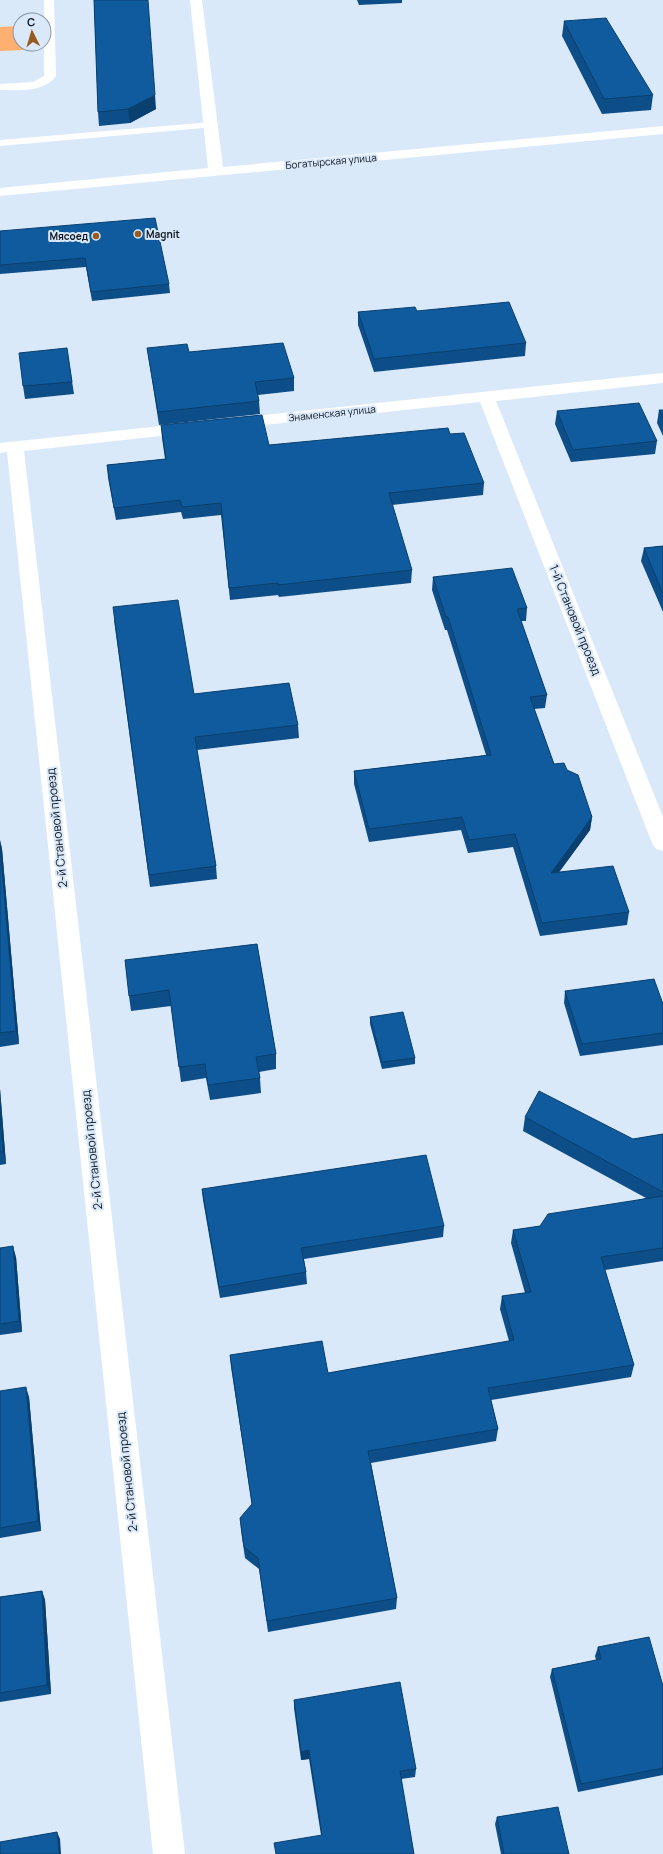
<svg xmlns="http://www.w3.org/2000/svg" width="663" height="1854" font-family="Manrope,sans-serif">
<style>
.green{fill:#ffb070}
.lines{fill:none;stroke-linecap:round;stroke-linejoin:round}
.service{fill:#fff;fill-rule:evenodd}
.minor{fill:#fff;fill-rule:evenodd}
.wall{fill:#0d4e88}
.shaded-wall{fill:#0a406f}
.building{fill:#0f5b9e;stroke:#0a406f}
.poi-dot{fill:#995a20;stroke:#dae9fa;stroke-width:1.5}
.labels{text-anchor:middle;stroke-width:4;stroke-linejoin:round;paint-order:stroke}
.far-street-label{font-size:10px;fill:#0e1720;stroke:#dae9fa}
.far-poi-label{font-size:10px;font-weight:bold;fill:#0e1720;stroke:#dae9fa;text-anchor:start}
.street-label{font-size:12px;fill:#0e1720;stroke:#dae9fa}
</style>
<rect width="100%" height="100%" fill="#dae9fa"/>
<!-- green -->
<path class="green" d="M20,26V44H24V50L0,51V27Z"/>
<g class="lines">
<!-- service -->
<path class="service" d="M44,0H54L56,76C43,93 19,90 0,90V84L33,82L44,76Z
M211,122L217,125L215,127L0,146V140Z"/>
<!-- minor -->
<path class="minor" d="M190,0H202L223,167L663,126V134L0,196V188L208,168Z
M663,373V383L496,401L663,817V851L656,849L652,843L480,402L234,428L228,427L226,423L228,419L234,418Z
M190,423L196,424L199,428L196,432L24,451L185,1854H153L7,452L0,453V443Z"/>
</g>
<!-- wall -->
<path class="wall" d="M94,0L156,109L130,123L99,126L98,112Z
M357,0H402V3L359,5Z
M564,21L653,95L651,110L602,114L562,36Z
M0,231L169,284L170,293L92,301L86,267L0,274Z
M417,311L526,343L525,356L374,372L358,325V312Z
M67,348L74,394L25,399L23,386Z
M147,348L189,352L294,378V391L258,395L259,401L260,414L159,425L149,361Z
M659,410H663V436L657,423Z
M557,411L657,441L655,454L571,462L555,424Z
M161,425L269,445L450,434L484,483L483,495L392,505L412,570L411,583L279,597L278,595L230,600L221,515L183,519L181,512L116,520L108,478L107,465L165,459L162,438Z
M663,546V612L641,561L644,548Z
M433,577L527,608L526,621H521L547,695L545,708L534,709L554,764L567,770L592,817L590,830L559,872L629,912L627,925L540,936L513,847L468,853L461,830L369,842L354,784V771L486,755L447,630H445L432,590Z
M114,620L194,694L298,725L299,738L197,750L216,866L217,879L150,887Z
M0,840L2,849L19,1044L0,1047Z
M257,944L276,1054V1069L259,1072L260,1078L261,1093L210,1100L206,1078L181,1082L171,1006L131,1011L129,996Z
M565,991L663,1004V1045L580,1056L564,1003Z
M370,1017L415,1058V1064L382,1069L370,1024Z
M0,1089L6,1164L0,1165Z
M525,1117L633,1139L663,1134V1261L605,1270L634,1365L631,1377L491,1400L498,1429L496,1441L371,1463L397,1598L396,1609L268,1632L259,1569L245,1558L241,1530L240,1518L252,1505L231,1367L230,1355L328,1373L509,1341L500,1309L502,1296L525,1293L511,1243L513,1230L540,1226L646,1198L523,1131Z
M202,1189L444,1226L443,1237L304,1259L306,1272L307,1284L220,1298L203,1200Z
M0,1248L16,1257L22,1332L0,1335Z
M0,1391L29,1397L41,1531L0,1538Z
M42,1591L45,1600L51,1694L0,1702V1597Z
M598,1647L663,1686V1775L578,1792L550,1677L552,1669L596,1660L595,1656Z
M294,1700L416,1769L415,1777L401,1779L414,1854L321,1835L309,1759L301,1760L294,1708Z
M497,1817L569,1854H501L495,1824Z"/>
<!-- shaded-wall -->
<path class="shaded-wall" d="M155,95L156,109L130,123L128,109Z
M592,817L590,830L549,886L551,873Z
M0,840L2,849L19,1044L16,1031Z
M0,1089L6,1164L3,1152L0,1113Z
M13,1246L16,1257L22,1332L19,1321Z
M26,1387L29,1397L41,1531L38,1521Z
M42,1591L45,1600L51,1694L47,1685Z
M309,1750V1759L301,1760V1752Z
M57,1832L60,1839L61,1854H59Z"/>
<!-- building -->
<path class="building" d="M94,0H148L155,95L128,109L98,112Z
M606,18L653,95L604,99L564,21Z
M155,218L169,284L91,292L85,258L0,265V231Z
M509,302L526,343L374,359L358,312L415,307L417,311Z
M283,343L294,378L255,382L259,401L158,412L147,348L187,344L189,352Z
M67,348L72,382L23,386L19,353Z
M639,403L657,441L573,450L557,411Z
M659,410H663V418Z
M262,415L269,445L448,428L450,434L464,433L484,483L389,493L412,570L278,585V583L229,588L221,503L182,507L180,500L114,508L107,465L166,459L161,425Z
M663,546V594L644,548Z
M512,568L527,608L517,609L547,695L530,697L554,764L564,763L567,770L578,775L592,817L551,873L613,866L629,912L542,923L515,834L469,840L462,817L369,829L354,771L491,755L448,617H446L433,577Z
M178,600L194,694L289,683L298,725L195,737L216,866L149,875L113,607Z
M0,846L16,1031L0,1033Z
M257,944L276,1054L256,1057L260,1078L208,1085L205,1064L179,1067L169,990L129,996L125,960Z
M654,979L663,1004V1033L582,1044L565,991Z
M403,1012L415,1058L382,1062L370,1017Z
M539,1091L633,1139L663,1134V1192L525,1117Z
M0,1113L3,1152H0Z
M426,1155L444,1226L301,1248L306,1272L219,1287L202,1189Z
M663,1196V1248L601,1257L634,1365L488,1388L498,1429L368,1451L397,1598L267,1621L258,1558L244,1547L240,1518L252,1504L230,1355L322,1341L328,1373L514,1340L502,1296L531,1292L513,1230L540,1226L548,1214Z
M13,1246L19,1321L0,1324V1248Z
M26,1387L38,1521L0,1528V1391Z
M42,1591L47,1685L0,1693V1597Z
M649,1637L663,1686V1768L581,1784L552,1669L601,1659L598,1647Z
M400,1682L416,1769L400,1771L414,1854H276L274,1843L322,1835L309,1750L301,1752L294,1700Z
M558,1807L569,1854H504L497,1817Z
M57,1832L59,1854H0V1842Z"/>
<!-- markers -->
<g class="poi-dot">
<circle cx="138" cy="234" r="4"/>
<circle cx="96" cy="236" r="4"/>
</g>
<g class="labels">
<!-- far-street labels -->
<g class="far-street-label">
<text transform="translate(331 161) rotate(-5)" y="4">Богатырская улица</text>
<text transform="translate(332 413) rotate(-6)" y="4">Знаменская улица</text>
</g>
<!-- far-poi labels -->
<g class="far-poi-label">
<text x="146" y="238">Magnit</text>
<text x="88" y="240" text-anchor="end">Мясоед</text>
</g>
<!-- street labels -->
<g class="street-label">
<text transform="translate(575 620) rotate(68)" y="4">1-й Становой проезд</text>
<text transform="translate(57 828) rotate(-96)" y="4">2-й Становой проезд</text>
<text transform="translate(92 1150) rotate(-96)" y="4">2-й Становой проезд</text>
<text transform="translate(127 1472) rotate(-96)" y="4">2-й Становой проезд</text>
</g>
</g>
<!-- north arrow -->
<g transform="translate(32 32) rotate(355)"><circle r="19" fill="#dae9fa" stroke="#8895a3"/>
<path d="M0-3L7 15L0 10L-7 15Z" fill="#995a20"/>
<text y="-6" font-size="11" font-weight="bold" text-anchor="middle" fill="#0e1720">С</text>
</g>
</svg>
